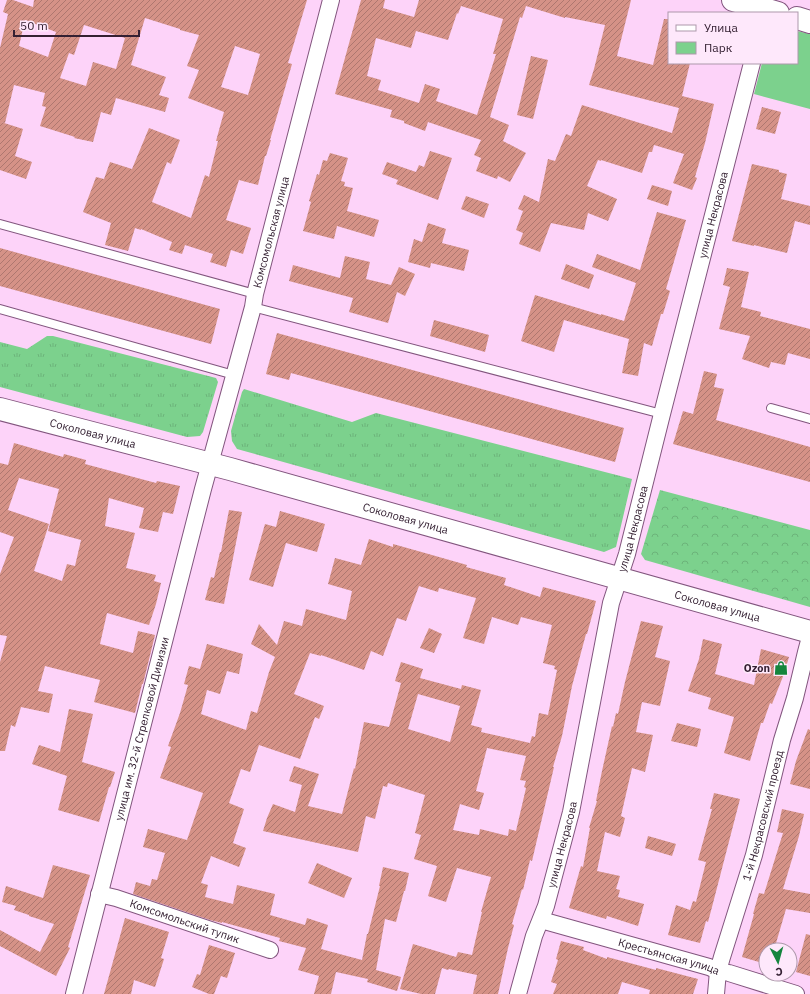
<svg xmlns="http://www.w3.org/2000/svg" width="810" height="994" font-family="'IBM Plex Sans',sans-serif">
<style>
.grass{fill:url(#grass-tufts)}
.forest{fill:url(#forest-crowns)}
.green{fill:#7cd18d}
.building{fill:url(#building-hatch);fill-rule:evenodd}
.lines{fill:none;stroke-linecap:round;stroke-linejoin:round}
.lane-casing{stroke:#82557e;stroke-width:10}
.street-casing{stroke:#82557e;stroke-width:18}
.primary-casing{stroke:#82557e;stroke-width:24}
.lane{stroke:#fff;stroke-width:8}
.street{stroke:#fff;stroke-width:16}
.primary{stroke:#fff;stroke-width:22}
.labels{text-anchor:middle;stroke-width:3;stroke-linejoin:round;paint-order:stroke}
.street-label{font-size:11px;fill:#342032;stroke:#fee8fb}
.poi-label{font-size:11px;font-weight:bold;fill:#342032;stroke:#fee8fb;text-anchor:end}
</style>
<defs>
<pattern id="grass-tufts" width="24" height="20" patternUnits="userSpaceOnUse"><rect width="24" height="20" fill="#7cd18d"/><path d="M3 7l-1-3M5 7V3M7 7l1-3M15 17l-1-3M17 17v-4M19 17l1-3" fill="none" stroke="#6cb37a"/></pattern>
<pattern id="forest-crowns" width="20" height="18" patternUnits="userSpaceOnUse"><rect width="20" height="18" fill="#7cd18d"/><path d="M2 6a3 3 0 1 1 6 0M12 15a3 3 0 1 1 6 0" fill="none" stroke="#6cb37a"/></pattern>
<pattern id="building-hatch" width="6" height="6" patternUnits="userSpaceOnUse"><rect width="6" height="6" fill="#d59287"/><path d="M-1 1l2-2M0 6l6-6M5 7l2-2" fill="none" stroke="#ae776f"/></pattern>
</defs>
<rect width="100%" height="100%" fill="#fdd3f9"/>
<!-- grass -->
<path class="grass" d="M47,336H53L216,378L218,382L203,432L200,436L187,437L0,387V342L27,349Z
M244,389L352,422L376,413L632,479L616,547L604,552L237,449L232,441L231,431L242,392Z"/>
<!-- forest -->
<path class="forest" d="M660,490L810,530V607L645,560L641,554Z"/>
<!-- green -->
<path class="green" d="M797,31L810,34V109L754,94L762,63H797Z"/>
<!-- building -->
<path class="building" d="M7,0H13L33,7L34,0H307L288,63L292,64L270,140H271L266,156H265L258,185L239,180L226,220L251,228L243,254L231,250L226,267L210,262L213,254L185,245L182,254L169,250L172,242L141,229V230L135,228L128,251L105,245L111,223L83,212L96,177L104,179L110,162L132,169L149,128L180,140L171,164L167,162L152,202L191,218L205,175L209,177L218,141H216L224,112L188,98L199,70L187,66L199,35L180,30V29L145,18L131,65L166,77L159,95L169,98L165,112L116,98L111,115L101,112L93,142L74,138L75,137L40,126L46,107L42,106L45,93L14,85L5,123L1,122L23,129L15,156L32,162L26,179L0,170V48L8,14L3,12ZM25,20L56,32L48,57L19,46ZM84,25L125,38L116,69L93,62L86,86L60,78L69,53L74,55ZM235,46L260,54L248,95L221,87Z
M361,0H385L383,8L414,17L419,0H631L617,56L653,65L664,19H669V63H690L682,96L714,104L705,143L695,177L697,178L692,190L673,183L684,154L654,145L652,152H649L642,173L601,160V161L598,160L587,186L617,199L608,221L588,213L584,230L551,223L540,252L519,244L523,233L516,230L523,211L518,209L524,195L539,202L548,159L555,161L566,134L571,136L582,105L672,133L679,108L589,85L594,69L605,25L565,17V18L526,6L522,18L520,17L490,117L509,125L503,141L526,153L510,182L498,176L497,179L476,171L481,158L474,155L481,140L428,122L425,131L404,123V121L390,117L392,110L335,94ZM461,6L503,19L493,54H496L477,115L436,101L440,89L425,84L419,103L378,90L381,80L367,76L376,38L411,48L416,31L448,40L457,13L458,14Z
M531,56L548,60L533,119L517,115Z
M762,107L781,112L775,134L756,129Z
M430,151L452,158L438,200L396,184L398,180L382,174L387,162L416,172L419,165L424,167Z
M330,153L348,158L341,181L345,182L344,186L353,188L347,211L379,220L374,237L337,226L334,239L303,231L311,202L309,201L317,174L319,175L323,160L327,161Z
M752,164L779,170V172L787,174L781,199L810,206V225L795,221L787,253L754,245V246L732,241Z
M652,185L672,191L668,206L647,199Z
M466,196L489,204L484,218L461,209Z
M657,212L686,220L666,289L670,291L663,314H661L652,346L644,343L638,376L622,373L629,339L564,320L554,352L521,341L535,295L601,315V314L624,321L636,283L592,267L597,254L640,270Z
M428,223L446,229L442,243L469,250L464,271L431,263L430,268L408,262L414,239L422,242Z
M0,248L220,309L211,344L0,286Z
M345,256L370,262L366,279L391,285L399,267L415,274L405,296L397,292L388,323L349,312L353,298L289,281L293,265L340,278Z
M566,264L594,275L589,289L561,279Z
M727,268L749,272L741,307L761,312L760,316L810,329V359L788,353L785,365L771,362L769,368L742,359L750,336L719,329L730,287L723,285Z
M434,320L489,335L485,352L430,336Z
M277,333L624,428L615,462L291,373L289,380L266,374Z
M704,371L717,374L714,387L724,389L716,420L810,447V482L673,444L683,411L693,414Z
M14,443L63,457L64,454L86,460L85,464L156,483L157,481L180,486L173,514L163,512L158,532L139,528L144,508L109,498L105,526L135,533L126,568L156,575L154,581L161,583L156,604L149,625L107,613L100,644L133,653L138,631L155,635L143,684H142L135,713L94,702L100,680L45,666L38,691L53,694L49,713L21,707L15,727L11,725L5,751H0V662L7,636L0,635V574L14,537L0,532V463L8,465ZM19,478L59,489L48,531L81,540L75,566L67,564L62,581L34,571L49,524L8,510Z
M229,510L242,512L224,604L205,600L211,577L214,578L220,552H221Z
M280,511L325,524L317,552L286,543L273,587L249,580L265,524L276,527Z
M369,539L393,547V544L425,553L467,565L466,567L506,578L504,585L540,597L543,587L596,601L587,634H586L572,686L562,736L553,767H554L532,861L530,860L523,890L522,889L512,924L514,925L508,948L498,994H473L477,975L449,969L448,970L442,968L435,994H421L400,989L413,944L456,957L458,952L472,955L482,912H481L491,877L457,868L446,902L428,896L437,866L414,859L421,835L415,833L425,795L388,783L387,787L383,786L375,819L366,816L358,852L263,831L267,818L273,804L295,812L302,785L289,781L294,766L319,774L308,806L342,814L354,768L355,769L364,722L389,727L401,683L395,681L401,662L423,669L420,678L461,689L462,685L481,690L471,725L482,728L481,732L530,743L532,736L535,737L539,713L548,715L557,670L554,669L555,666L543,663L552,625L521,617L518,625L492,617L484,644L463,638L476,598L439,588L438,592L419,586L406,621L397,618L383,656L371,651L364,670L321,655V656L310,653L294,694L324,706L319,719L315,717L300,759L259,745L250,772L241,769L229,803L244,809L233,843L246,848L239,867L211,856L201,883L208,885L205,897L233,904L237,885L275,894L270,915L305,925L307,918L328,925L321,949L362,960L367,934H368L380,886H379L383,867L409,873L405,891H404L396,922L385,919L376,970L401,977L397,991L367,982L368,979L336,972L331,994H314L319,976L298,970L306,948L279,941L280,938L222,922V923L210,920L133,894L136,882L150,886L152,879L157,880L165,853L143,847L148,829L187,840L203,793L160,778L171,747L168,746L180,713L188,685L184,684L189,666L200,669L207,644L243,654L239,674L227,671L220,694L207,690L201,714L246,730L251,711L257,713L269,672L275,657L251,644L259,624L277,645L284,621L302,626L306,609L346,620L352,591L328,584L335,558L361,565ZM418,694L460,706L450,742L408,729ZM487,748L526,756L520,780L526,781L524,787L526,788L516,831L509,829L508,836L480,829L479,835L453,830L460,804L479,810L484,793L476,791Z
M641,621L663,626L655,657L670,661L660,706L642,702L636,732L653,735L645,772L632,768L621,816L625,818L620,837L605,832L597,871L620,876L616,889L620,890L618,897L644,904L638,926L607,916L606,919L569,908L581,866L583,867L590,828H589L597,801H596L602,771L612,726L613,727L616,713L618,714L625,682Z
M429,628L442,634L434,653L420,648Z
M703,639L722,644L715,674L754,685L761,649L789,657L784,674L772,704L770,703L763,723H761L750,761L724,753L734,717L708,709L711,698L688,691L699,659Z
M69,709L93,714L82,762L115,772L110,787H109L99,822L58,810L67,776L32,764L39,745L60,752Z
M677,723L701,729L697,747L671,741Z
M808,729L810,730V789L790,784L796,761Z
M714,793L740,799L712,907L708,922L706,921L700,943L668,935L676,905L690,910L693,901L696,902L706,862L698,860L712,809H710Z
M782,809L804,814L799,836L783,889L810,894V913L786,909L774,950H766V964L742,957L754,914H753L759,893L764,894L783,833L777,832Z
M648,836L676,844L672,856L645,848Z
M317,863L352,878L344,898L308,883Z
M53,865L90,875L68,947L70,948L56,976L0,946V930L40,952L54,924L29,916V915L14,910L16,906L2,902L6,886L43,898Z
M125,918L169,932L161,958L164,959L155,987L134,980L131,994H104Z
M806,934L810,935V976L796,972Z
M561,941L584,947L583,950L607,959V957L656,970V968L698,979L693,994H649L650,990L622,982L618,994H553L557,984L551,982L558,960L556,959Z
M209,945L235,953L227,978L221,976L214,994H209L192,987L197,974L200,975Z"/>
<g class="lines">
<defs>
<path id="lane" d="M0,224L255,294
M253,307L662,414
M0,309L234,375
M771,408L810,419"/>
<g id="street">
<path id="s1" d="M99,894L116,898L270,950"/>
<path id="s2" d="M541,920L709,967L718,971L729,973L796,994"/>
<path id="s3" d="M74,994L203,489L253,307L255,294L331,0"/>
<path id="s4" d="M518,994L534,936L546,906L571,812L611,603L627,554L662,414L752,63"/>
<path id="s5" d="M716,994L718,971L722,957L754,855L782,740L795,698L806,652L810,637"/>
</g>
<g id="primary">
<path d="M733,0L778,13"/>
<path d="M797,18L810,22"/>
<path id="s6" d="M0,409L230,469L810,632"/>
</g>
</defs>
<!-- lane casing -->
<use href="#lane" class="lane-casing"/>
<!-- street casing -->
<use href="#street" class="street-casing"/>
<!-- primary casing -->
<use href="#primary" class="primary-casing"/>
<!-- lane -->
<use href="#lane" class="lane"/>
<!-- street -->
<use href="#street" class="street"/>
<!-- primary -->
<use href="#primary" class="primary"/>
</g>
<!-- icons -->
<defs>
<symbol id="shop-bare" viewBox="-9 -9 18 18"><path d="M-5-2.5h2.3a2.7 3.5 0 0 1 5.4 0H5L5.5 6h-11ZM-1.5-2.5h3a1.5 2.3 0 0 0-3 0Z" fill="#14853d" stroke="#fee8fb" stroke-width="2.5" paint-order="stroke"/></symbol>
</defs>
<g fill-rule="evenodd">
<use href="#shop-bare" x="771" y="658" width="20" height="20"/>
</g>
<g class="labels">
<!-- street labels -->
<g class="street-label">
<text dy="4" stroke="none"><textPath href="#s4" startOffset="804">улица Некрасова</textPath></text>
<text dy="4" stroke="none"><textPath href="#s3" startOffset="787">Комсомольская улица</textPath></text>
<text dy="4" stroke="none"><textPath href="#s6" startOffset="96">Соколовая улица</textPath></text>
<text dy="4" stroke="none"><textPath href="#s6" startOffset="420">Соколовая улица</textPath></text>
<text dy="4" stroke="none"><textPath href="#s4" startOffset="480">улица Некрасова</textPath></text>
<text dy="4" stroke="none"><textPath href="#s6" startOffset="744">Соколовая улица</textPath></text>
<text dy="4" stroke="none"><textPath href="#s3" startOffset="274">улица им. 32-й Стрелковой Дивизии</textPath></text>
<text dy="4" stroke="none"><textPath href="#s5" startOffset="185">1-й Некрасовский проезд</textPath></text>
<text dy="4" stroke="none"><textPath href="#s4" startOffset="156">улица Некрасова</textPath></text>
<text dy="4" stroke="none"><textPath href="#s1" startOffset="90">Комсомольский тупик</textPath></text>
<text dy="4" stroke="none"><textPath href="#s2" startOffset="133">Крестьянская улица</textPath></text>
</g>
<!-- poi labels -->
<g class="poi-label">
<text x="770" y="672">Ozon</text>
</g>
</g>
<!-- legend -->
<rect x="668" y="12" width="130" height="52" fill="#fee8fb" stroke="#ad98ab"/>
<rect x="676" y="25" width="20" height="6" fill="#ffffff" stroke="#ad98ab"/>
<text x="704" y="32" font-size="12" fill="#342032">Улица</text>
<rect x="676" y="42" width="20" height="12" fill="#7cd18d" stroke="#ad98ab"/>
<text x="704" y="52" font-size="12" fill="#342032">Парк</text>
<!-- north arrow -->
<g transform="translate(778 962) rotate(174)"><circle r="19" fill="#fee8fb" stroke="#ad98ab"/>
<path d="M0-3L7 15L0 10L-7 15Z" fill="#14853d"/>
<text y="-6" font-size="11" font-weight="bold" text-anchor="middle" fill="#342032">С</text>
</g>
<!-- scale -->
<path d="M14 30v6h125v-6" fill="none" stroke="#342032" stroke-width="2"/>
<text x="20" y="30" font-size="12" fill="#342032" stroke="#fee8fb" stroke-width="3" paint-order="stroke">50 m</text>
</svg>
